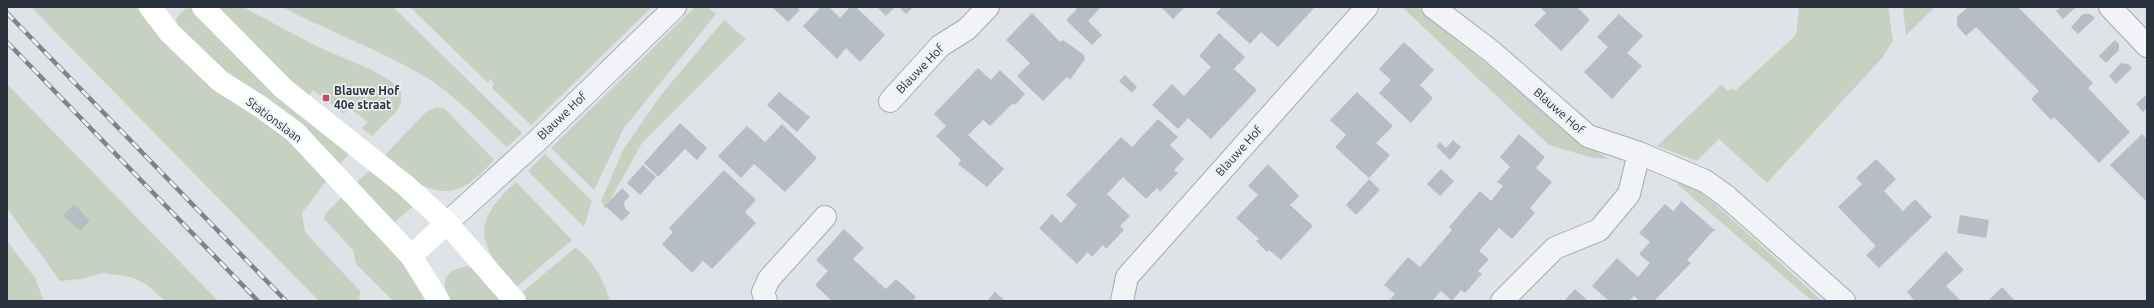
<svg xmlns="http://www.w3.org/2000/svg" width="2154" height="308" font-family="Ubuntu,sans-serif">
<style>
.green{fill:#c6d1c1}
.building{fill:#b7bdc4}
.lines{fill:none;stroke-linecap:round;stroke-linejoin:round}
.street-casing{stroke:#a5aab1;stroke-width:24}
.street{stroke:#f1f3f6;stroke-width:22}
.secondary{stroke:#fff;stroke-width:22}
.rail-casing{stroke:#798490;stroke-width:4.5}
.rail{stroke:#eef2f5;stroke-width:3;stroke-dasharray:9;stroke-linecap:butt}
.poi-dot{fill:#c54c68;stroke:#eef2f5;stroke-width:1.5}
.labels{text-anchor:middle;stroke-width:3.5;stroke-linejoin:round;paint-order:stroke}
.street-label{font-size:12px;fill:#29323d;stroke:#eef2f5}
.poi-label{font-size:12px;font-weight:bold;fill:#29323d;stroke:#eef2f5;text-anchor:start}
</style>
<rect width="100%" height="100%" fill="#dfe3e7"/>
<!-- green -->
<path class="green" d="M31,7H136L152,24L287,138L328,179L302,213L305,232L360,291L359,301H319Z
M214,7H243L316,46L370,69L394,83L401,90V103L397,111L372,136L362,128L368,122L349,108L344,114L313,90L308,98Z
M282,7H393L522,133L507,147C480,122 455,95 424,76C378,49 328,31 282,7Z
M410,7H652L531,125L492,88L494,83L490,79L488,83Z
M707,7L716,14L624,128L594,190L551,148L694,8Z
M1402,7H1417L1425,12L1570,135L1609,159L1593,158L1549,145Z
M1799,7H1888L1893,41L1882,58L1767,183L1719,139L1697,161L1657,146L1722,84L1727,91L1732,88L1735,91L1796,35Z
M1903,7H1935L1906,35Z
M190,8L195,10L351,152L338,166L228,77L178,27L176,18L185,9Z
M724,20L746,39L642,143L605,209L601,201L623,150L661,95Z
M7,84L218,301H165L146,284L130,277L103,273L81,279L60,281L7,208Z
M437,107L445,109L494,160C487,167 480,175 472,181C440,207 408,177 383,157L427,111Z
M545,154L592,201L584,227L528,171Z
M372,168L413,202L411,208L395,222L391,221L355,184Z
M516,182L572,240L515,288C479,244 469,224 516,182Z
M1681,182L1698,191L1714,203L1822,301H1812L1677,184Z
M344,195L398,250L427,301H393L356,264L353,250L324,219L325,214Z
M7,241L35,278L44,301H7Z
M575,248C593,258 604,282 610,301H525L520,294Z
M467,266L474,268L500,299L498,301H449C440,281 444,271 467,266Z"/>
<!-- building -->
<path class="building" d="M772,7H797L800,10L788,22Z
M821,7H829L840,18L850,7H856L885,35L860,62L846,48L837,59L803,26Z
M877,7H895L886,16Z
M899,7H913L906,14Z
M1074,7H1101L1088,21L1102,35L1092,45L1066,20L1077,9Z
M1161,7H1185L1173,19Z
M1222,7H1315L1278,47L1261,32L1250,44L1216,13Z
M1540,7H1577L1590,20L1561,51L1534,25L1546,13Z
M1968,7H2018L2093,83L2088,88L2130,132L2099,163L2054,117L2051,120L2031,99L2039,91L1976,27L1966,36L1957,26V17Z
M2061,7H2076L2063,19L2056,11Z
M1032,13L1060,42L1063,40L1084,55L1085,59L1070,80L1067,77L1043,101L1017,76L1030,63L1006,40Z
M1619,14L1643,36L1627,53L1642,66L1612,99L1584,72L1608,47L1597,37Z
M2083,14H2090L2095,18L2078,34L2071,27Z
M1219,33L1245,57L1234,69L1257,90L1211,139L1188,118L1178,129L1152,105L1172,84L1184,96L1211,67L1199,56Z
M2115,40L2119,44V50L2106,63L2099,56Z
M1404,42L1434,70L1420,85L1433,98L1411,123L1379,93L1391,80L1379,69Z
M2121,63L2128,64L2132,68L2116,84L2109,76Z
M978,68L991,80L1000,70L1025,94L1015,105L1013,103L990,126L983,120L968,135L1004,169L987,187L958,164L961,160L936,136L946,126L934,114Z
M1125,75L1137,87L1132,93L1119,81Z
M779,92L810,117L797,132L767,105Z
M1357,92L1393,126L1376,143L1390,155L1369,178L1335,147L1346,135L1330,120Z
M2147,94V108L2143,112L2136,104Z
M1158,119L1178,137L1170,145L1184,159L1174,170L1178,173L1160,192L1157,188L1146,199L1123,177L1107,194L1130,216L1120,226L1124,230L1106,249L1103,245L1092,257L1088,252L1077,264L1039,228L1052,214L1061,223L1077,205L1066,195L1121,137L1132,147Z
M680,123L707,148L697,160L685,149L658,177L644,163Z
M782,124L817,158L785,192L754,164L741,178L718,156L747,126L765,142Z
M1519,134L1545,157L1536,168L1552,182L1530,208L1535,213L1512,239L1499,228L1479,251L1489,259L1478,271L1482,274L1465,293L1461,290L1452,301L1441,291L1432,301H1389L1395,294L1384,285L1408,257L1420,267L1452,230L1449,227L1480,191L1491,201L1503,186L1497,182L1510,167L1500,157Z
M2142,134L2147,139V202L2110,165Z
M1453,140L1461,147L1450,160L1436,146L1440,142L1446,148Z
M1876,159L1896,179L1884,191L1903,211L1915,199L1932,217L1879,268L1866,255L1876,246L1838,207L1862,184L1856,178Z
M1268,164L1299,196L1290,205L1313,226L1281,260L1269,250L1267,252L1256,241L1259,239L1236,218L1258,195L1248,186Z
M643,165L656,177L640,195L627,183Z
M1441,169L1454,181L1440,196L1427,184Z
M724,170L756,200L745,212L756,223L712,269L703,261L692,273L662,244L673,232L669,228Z
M1369,179L1380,190L1356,215L1346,205Z
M622,188L630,196L624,202L625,208L630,213L622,221L605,206Z
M1680,200L1716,231H1713L1687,260L1691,263L1654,301H1640L1634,296L1629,301H1609L1592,286L1617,258L1638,277L1650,263L1639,254L1650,242L1639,233L1665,204L1673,211L1681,202Z
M74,204L90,221L80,231L63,215Z
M1960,215L1989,220L1986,238L1957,233Z
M844,229L864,248L853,259L886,289L896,279L916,297L912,301H832L815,285L828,271L816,260Z
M1946,251L1964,270L1946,286L1961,301H1915L1907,292Z
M2002,287L2015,301H1988Z
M1575,289L1588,301H1564Z
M995,292L1005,301H987Z"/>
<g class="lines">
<defs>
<path id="street" d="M1433,7L1491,51L1588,136L1639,153L1705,181L1726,196L1844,301
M2110,7L2147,46
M890,101L940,46L967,29L988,7
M447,223L537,141L675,7
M766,301L763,292L769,279L825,217
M1122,301L1127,277L1367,7
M1502,301L1555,248L1599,230L1629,194L1639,153"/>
</defs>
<!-- street casing -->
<use href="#street" class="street-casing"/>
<!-- street -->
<use href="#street" class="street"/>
<!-- secondary -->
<path class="secondary" d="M150,7L169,32L220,81L261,107L295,132L411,256L439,301
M203,7L284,89L405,185L447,223L515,301
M411,256L447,223"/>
<defs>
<path id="rail" d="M7,13L286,301
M7,42L258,301"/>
</defs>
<!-- rail casing -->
<use href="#rail" class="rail-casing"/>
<!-- rail -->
<use href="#rail" class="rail"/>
</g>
<!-- markers -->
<rect class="poi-dot" x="322" y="94" width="8" height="8" rx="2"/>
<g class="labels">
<!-- street labels -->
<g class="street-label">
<text transform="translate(920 69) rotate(-46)" y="4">Blauwe Hof</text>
<text transform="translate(1559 111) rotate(41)" y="4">Blauwe Hof</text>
<text transform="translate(562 116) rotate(-44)" y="4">Blauwe Hof</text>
<text transform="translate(274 120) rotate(37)" y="4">Stationslaan</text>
<text transform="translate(1239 151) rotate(-48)" y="4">Blauwe Hof</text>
</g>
<!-- poi labels -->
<g class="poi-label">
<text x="334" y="95">Blauwe Hof<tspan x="334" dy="14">40e straat</tspan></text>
</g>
</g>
<!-- border -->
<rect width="2154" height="308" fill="none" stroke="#29323d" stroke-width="16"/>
</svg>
